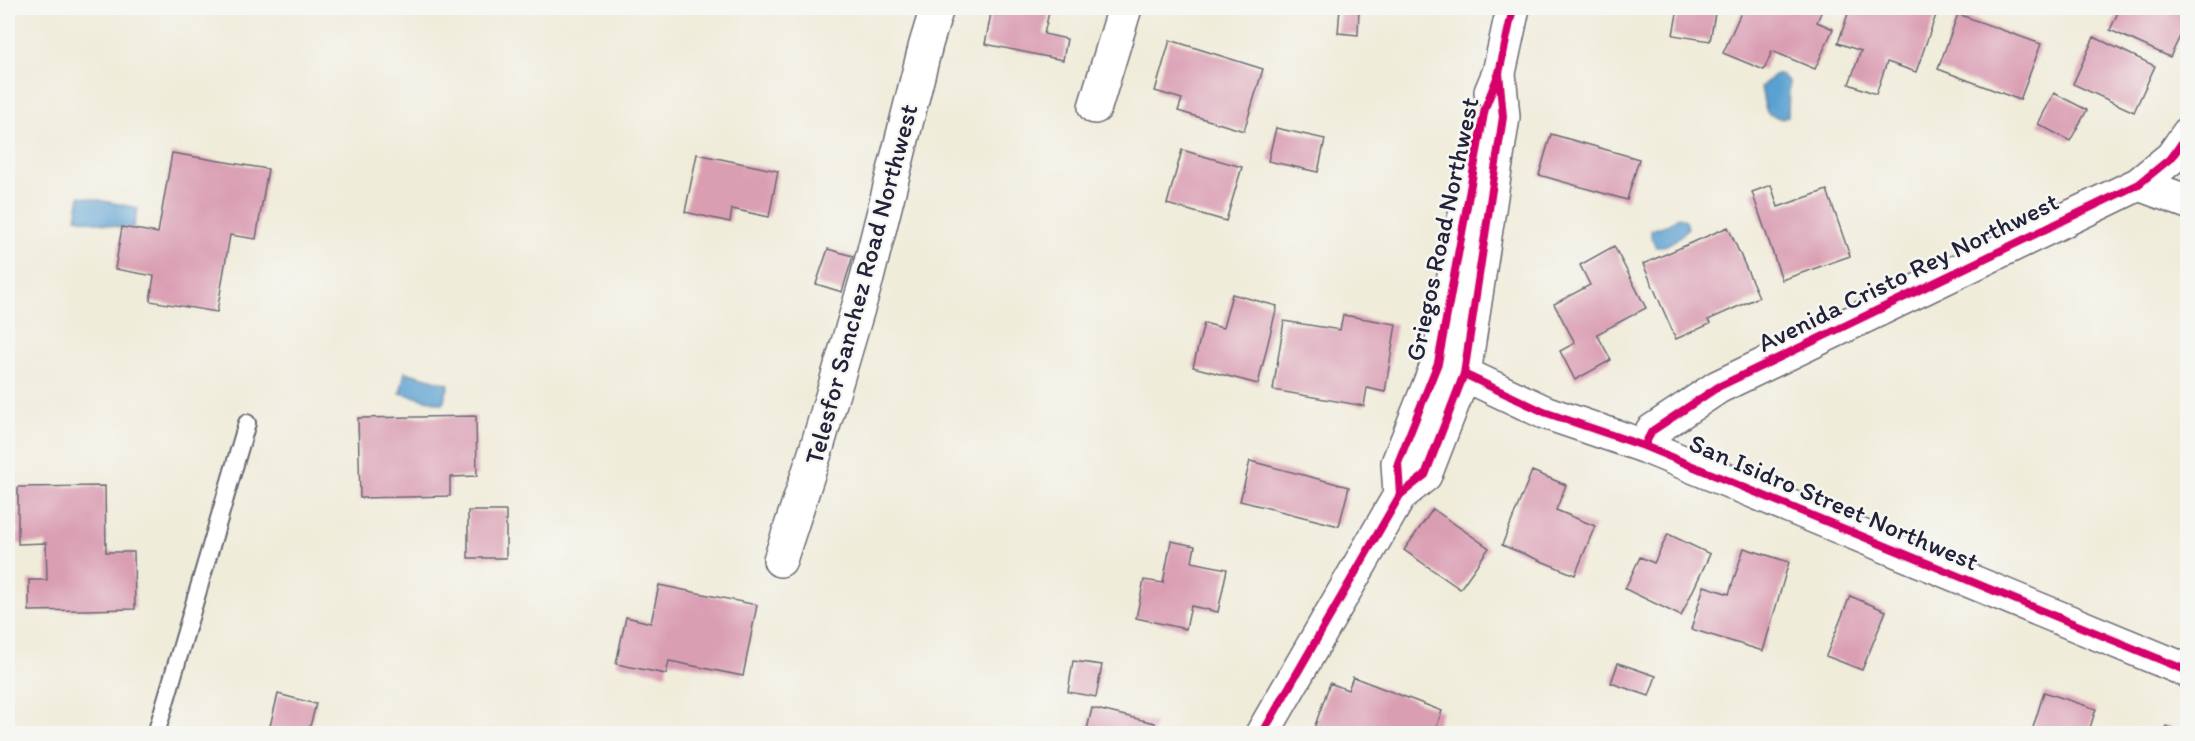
<svg xmlns="http://www.w3.org/2000/svg" width="2195" height="741" font-family="Itim,sans-serif">
<style>
.water{fill:#5aa0d0;stroke:#3e6186;stroke-width:1.5}
.building{fill:#da9eb3}
.lines{fill:none;stroke-linecap:round;stroke-linejoin:round}
.service-casing{stroke:#6a6973;stroke-width:20}
.minor-casing{stroke:#6a6973;stroke-width:36}
.tertiary-casing{stroke:#6a6973;stroke-width:36}
.secondary-casing{stroke:#6a6973;stroke-width:36}
.service{stroke:#fff;stroke-width:16}
.minor{stroke:#fff;stroke-width:33}
.tertiary{stroke:#fff;stroke-width:33}
.secondary{stroke:#fff;stroke-width:33}
.cycleway-casing{stroke:#f6f6f2;stroke-width:11}
.cycleway{stroke:#d6006c;stroke-width:8}
.labels{text-anchor:middle;stroke-width:5;stroke-linejoin:round;paint-order:stroke}
.street-label{font-size:26px;fill:#22223b;stroke:#f6f6f2}
</style>
<rect width="100%" height="100%" fill="#f6f6f2"/>
<filter id="ink" filterUnits="userSpaceOnUse"><feTurbulence type="fractalNoise" baseFrequency=".0167" numOctaves="2"/><feDisplacementMap in="SourceGraphic" scale="12" xChannelSelector="R" yChannelSelector="G"/><feConvolveMatrix kernelMatrix="1 2 1 2 8 2 1 2 1" color-interpolation-filters="sRGB"/></filter>
<filter id="wash" filterUnits="userSpaceOnUse"><feTurbulence type="fractalNoise" baseFrequency=".008" numOctaves="4" result="noise"/><feDisplacementMap in="SourceGraphic" scale="24" xChannelSelector="R" yChannelSelector="G"/><feGaussianBlur stdDeviation="1.35" result="paint"/><feColorMatrix in="noise" values="0 0 0 0 0 0 0 0 0 0 0 0 0 0 0 0 0 1.4 0 .05"/><feComposite in="paint" operator="in"/></filter>
<g filter="url(#wash)">
<rect width="100%" height="100%" fill="#f0ecda"/>
<!-- water -->
<path class="water" d="M1774,75H1782L1789,82L1788,116L1782,119L1768,114L1765,107L1761,87Z
M80,196L138,208L133,230L76,218Z
M1678,217L1685,220L1688,227C1683,236 1666,248 1656,247L1651,237V230L1669,224Z
M405,372L449,384L443,404L400,393Z"/>
<g id="blocks">
<!-- building -->
<path class="building" d="M992,8H1050L1044,34L1067,39L1063,60L985,44Z
M1340,8H1359L1358,35L1338,33Z
M1678,8H1716L1710,41L1673,35Z
M1743,8H1823L1817,22L1833,29L1815,69L1772,51L1764,70L1723,53Z
M1850,8L1876,9L1923,8L1937,12L1916,72L1887,62L1876,94L1849,84L1861,51L1838,43Z
M2120,8H2188V20L2170,57L2110,30Z
M1958,14L2041,44L2020,100L1938,69Z
M2094,37L2155,66L2134,112L2073,84Z
M1170,40L1263,69L1244,131L1178,111L1182,99L1155,91Z
M2054,93L2087,110L2070,141L2038,124Z
M1276,128L1325,139L1318,172L1268,161Z
M1551,134L1639,159L1627,200L1539,175Z
M1182,150L1242,167L1226,221L1167,204Z
M172,153L268,169L256,239L230,235L217,312L150,301L154,276L115,269L122,227L158,233Z
M697,154L778,171L769,217L732,209L730,222L685,212Z
M1771,185L1778,207L1827,190L1850,256L1782,280L1752,192Z
M1728,227L1759,297L1708,320L1710,324L1676,339L1643,264Z
M1614,246L1646,308L1597,334L1611,360L1575,380L1560,351L1575,343L1554,304L1590,285L1580,265Z
M828,249L853,256L842,292L816,284Z
M1232,294L1277,306L1258,384L1193,367L1204,323L1223,328Z
M1343,315L1396,324L1385,392L1367,388L1364,406L1273,390L1284,321L1340,330Z
M476,416L477,476L450,477V496L360,498L358,418Z
M1250,461L1349,487L1339,526L1240,501Z
M1532,471L1566,485L1556,510L1595,526L1575,575L1502,545Z
M105,486L106,552H134L135,609L29,611V580H47L46,543L18,544V487Z
M1433,509L1489,548L1460,589L1404,550Z
M468,511H506V558H468Z
M1668,534L1710,554L1681,616L1625,589L1640,557L1654,563Z
M1171,541L1195,546L1192,562L1227,569L1218,612L1191,606L1186,629L1136,618L1144,580L1163,583Z
M1744,548L1789,562L1763,651L1691,629L1704,586L1729,594Z
M659,585L757,605L743,676L669,661L666,674L616,664L626,617L651,623Z
M1850,596L1886,611L1862,670L1826,656Z
M1073,661L1102,665L1096,697L1068,692Z
M1618,663L1656,676L1649,696L1611,683Z
M1353,677L1442,711L1434,734H1312L1330,683L1348,690Z
M2044,692L2096,709L2088,734H2031Z
M278,694L316,704L308,734H268Z
M1092,708L1155,723L1153,734H1086Z
M2166,726L2185,733V734H2163Z"/>
</g>
</g>
<g filter="url(#ink)">
<use href="#blocks" fill-opacity="0" stroke="#6a6973" stroke-width="1.5"/>
<g class="lines">
<defs>
<path id="service" d="M156,734L247,423"/>
<path id="minor" d="M1095,107L1125,8
M2139,184L2188,202
M1644,446L1652,431L1718,387L2139,184L2172,157L2188,134
M780,560L817,447L867,278L926,44L937,8"/>
<path id="tertiary" d="M1464,374L1544,412L1644,446L1697,468L2188,671"/>
<path id="secondary" d="M1491,92L1499,73L1513,8
M1400,495L1398,463L1438,363L1473,172
M1262,734L1400,495L1425,475L1464,374L1503,117L1499,73"/>
</defs>
<!-- service casing -->
<use href="#service" class="service-casing"/>
<!-- minor casing -->
<use href="#minor" class="minor-casing"/>
<!-- tertiary casing -->
<use href="#tertiary" class="tertiary-casing"/>
<!-- secondary casing -->
<use href="#secondary" class="secondary-casing"/>
<!-- service -->
<use href="#service" class="service"/>
<!-- minor -->
<use href="#minor" class="minor"/>
<!-- tertiary -->
<use href="#tertiary" class="tertiary"/>
<!-- secondary -->
<use href="#secondary" class="secondary"/>
<defs>
<path id="cycleway" d="M1464,374L1544,412L1644,446L1697,468L2188,671
M1644,446L1652,431L1718,387L2139,184L2172,157L2188,134
M1400,495L1398,463L1438,363L1485,108L1499,73L1513,8
M1262,734L1400,495L1425,475L1464,374L1503,117L1499,73"/>
</defs>
<!-- cycleway casing -->
<use href="#cycleway" class="cycleway-casing"/>
<!-- cycleway -->
<use href="#cycleway" class="cycleway"/>
</g>
</g>
<g class="labels">
<!-- street labels -->
<g class="street-label">
<text transform="translate(1442 229) rotate(-78)" y="9">Griegos Road Northwest</text>
<text transform="translate(1908 272) rotate(-26)" y="9">Avenida Cristo Rey Northwest</text>
<text transform="translate(861 284) rotate(-75)" y="9">Telesfor Sanchez Road Northwest</text>
<text transform="translate(1834 502) rotate(23)" y="9">San Isidro Street Northwest</text>
</g>
</g>
<!-- margin -->
<rect width="2195" height="741" fill="none" stroke="#f6f6f2" stroke-width="30"/>
</svg>
